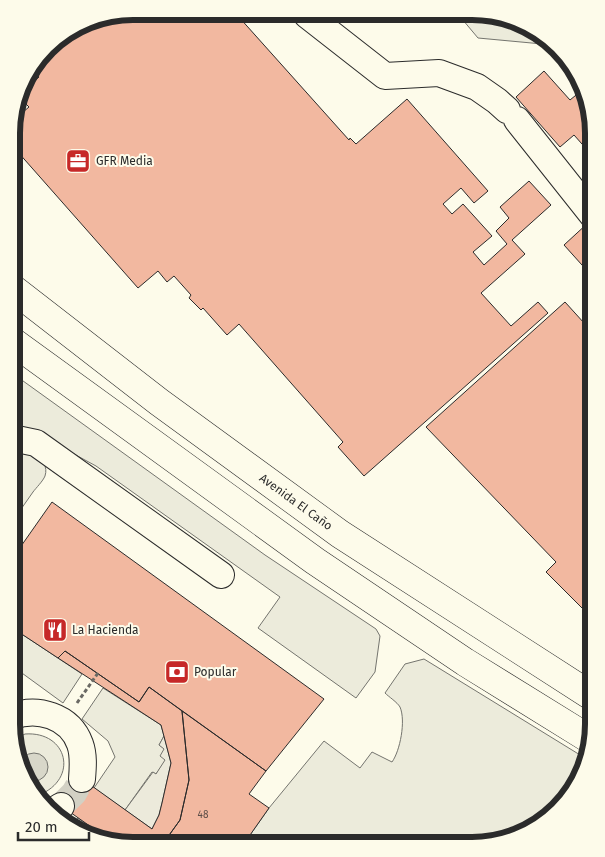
<svg xmlns="http://www.w3.org/2000/svg" width="605" height="857" font-family="'Fira Sans',sans-serif">
<style>
.green{fill:#ecebdb;stroke:#74746e}
.parking{fill:#eceadb;stroke:#74746e}
.water{fill:#d8d7c9;stroke:#74746e}
.building{fill:#f2b8a0;stroke:#2b2b2b}
.lines{fill:none;stroke-linecap:round;stroke-linejoin:round}
.minor-tunnel{stroke:#d3d1c4;stroke-width:26;stroke-dasharray:26 13;stroke-linecap:butt}
.minor-casing{stroke:#2b2b2b;stroke-width:28}
.major-casing{stroke:#2b2b2b;stroke-width:29}
.path{stroke:#6a6964;stroke-width:3;stroke-dasharray:4 2.5;stroke-linecap:butt}
.minor{stroke:#fdfbea;stroke-width:26}
.major{stroke:#fdfbea;stroke-width:28}
.labels{text-anchor:middle;stroke-width:4;stroke-linejoin:round;paint-order:stroke}
.number-label{font-size:10px;fill:#5d4e48}
.poi-label{font-size:12px;fill:#2b2b2b;stroke:#fdfbea;text-anchor:start}
.street-label{font-size:12px;fill:#2b2b2b;stroke:#fdfbea}
.rim{fill:none;stroke:#2b2b2b;stroke-width:6}
</style>
<rect width="100%" height="100%" fill="#fdfbea"/>
<!-- green -->
<path class="green" d="M488,12L546,36L553,45L478,38L457,13Z
M12,373L265,555L376,629L380,636L375,672L356,698L258,628L280,597L96,466L39,435L20,426L12,425Z
M12,450C24,452 51,457 45,476C43,481 36,488 33,492C26,502 19,512 12,522Z
M11,627L82,674L63,703L15,668L11,672Z
M424,659L585,758L573,792L526,833L472,846L243,845L269,808L324,741L360,768L372,752L392,762C400,751 406,721 400,707C397,702 389,697 385,693L405,664Z
M103,688L161,725L164,736L159,745L165,749L166,760L156,774L152,772L125,810L94,788L115,757L108,741L82,719Z
M25,734C68,731 79,779 39,795L24,778L15,739Z
M78,818L105,837L103,839L71,827Z"/>
<!-- parking -->
<path class="parking" d="M164,736L171,763L162,803L159,815L152,829L125,810L153,772L156,774L165,760L160,756L164,749L159,745Z"/>
<!-- water -->
<path class="water" d="M20 767a14 14 0 1 1 28 0a14 14 0 1 1-28 0Z"/>
<!-- building -->
<path class="building" d="M209,16H238L349,140L350,138L356,144L407,99L488,191L474,203L461,188L443,204L452,214L463,204L492,236L473,252L484,265L507,244L496,231L509,218L500,207L529,181L551,205L512,240L525,254L481,293L511,326L538,302L548,313L364,476L338,447L343,442L239,324L227,335L203,308L201,310L189,298L191,295L174,276L167,282L158,271L138,288L17,151L12,156V121L29,107L19,97L22,89L23,91L39,77L31,68L53,41L94,18Z
M544,71L570,100L581,91L585,96L587,105L581,111L591,122L594,133V150L590,153L574,135L560,147L516,97Z
M589,222L594,228V273L591,275L564,245Z
M565,302L594,334V620L546,572L556,562L426,427Z
M52,502L324,699L266,771L149,687L139,702L65,651L58,658L11,627L12,559Z
M65,651L139,702L149,687L182,711L189,780L180,820L162,845H117L114,843L57,803L78,776L152,829L159,815L162,803L171,763L161,725L58,658Z
M182,711L266,771L249,794L269,808L243,845H162L180,820L189,780Z"/>
<g class="lines">
<!-- minor-tunnel -->
<path class="minor-tunnel" d="M61,806L74,793L82,779"/>
<defs>
<path id="minor" d="M307,15L385,76L439,73L477,87L497,101L507,110
M517,120L594,217
M12,438L36,443L221,575
M11,717C37,706 70,716 80,744C84,755 83,767 82,779
M53,811L61,806"/>
<path id="major" d="M12,288L159,402L340,534L593,697
M12,341L315,561L465,662L591,740"/>
</defs>
<!-- minor casing -->
<use href="#minor" class="minor-casing"/>
<!-- major casing -->
<use href="#major" class="major-casing"/>
<!-- path -->
<path class="path" d="M77,703L98,673"/>
<!-- minor -->
<use href="#minor" class="minor"/>
<!-- major -->
<use href="#major" class="major"/>
</g>
<!-- icons -->
<defs>
<symbol id="office-square" viewBox="-11 -11 22 22"><rect x="-9" y="-9" width="18" height="18" rx="4" fill="#c62828" stroke="#fdfbea"/><path d="M-6-3h4V-5.5h4V-3h4V5H-6ZM-1-4.5V-3h2v-1.5ZM-6 0V1H6V0Z" fill="#fff"/></symbol>
<symbol id="restaurant-square" viewBox="-11 -11 22 22"><rect x="-9" y="-9" width="18" height="18" rx="4" fill="#c62828" stroke="#fdfbea"/><path d="M-5-6h1v4h1v-4h1v4h1v-4h1v5L-1.5 .5V6h-2V.5L-5-1ZM5-6V6H3V1.5H1.5Q1.5-4 5-6Z" fill="#fff"/></symbol>
<symbol id="bank-square" viewBox="-11 -11 22 22"><rect x="-9" y="-9" width="18" height="18" rx="4" fill="#c62828" stroke="#fdfbea"/><path d="M-6-4H6V4H-6ZM0-2.3a2.3 2.3 0 1 0 0 4.6a2.3 2.3 0 1 0 0-4.6Z" fill="#fff"/></symbol>
</defs>
<g fill-rule="evenodd">
<use href="#office-square" x="64" y="147" width="28" height="28"/>
<use href="#restaurant-square" x="41" y="616" width="28" height="28"/>
<use href="#bank-square" x="163" y="658" width="28" height="28"/>
</g>
<g class="labels">
<!-- number labels -->
<g class="number-label">
<text x="203" y="818">48</text>
</g>
<!-- poi labels -->
<g class="poi-label">
<text x="96" y="165">GFR Media</text>
<text x="72" y="634">La Hacienda</text>
<text x="194" y="676">Popular</text>
</g>
<!-- street labels -->
<g class="street-label">
<text transform="translate(296 502) rotate(36)" y="4">Avenida El Caño</text>
</g>
</g>
<!-- crop -->
<path d="M0 0H605V857H0ZM133 20H472A113 113 0 0 1 585 133V724A113 113 0 0 1 472 837H133A113 113 0 0 1 20 724V133A113 113 0 0 1 133 20Z" fill="#fdfbea" fill-rule="evenodd"/>
<path class="rim" d="M133 20H472A113 113 0 0 1 585 133V724A113 113 0 0 1 472 837H133A113 113 0 0 1 20 724V133A113 113 0 0 1 133 20Z"/>
<!-- scale -->
<path d="M18 832v8h71v-8" fill="none" stroke="#2b2b2b" stroke-width="2.5"/>
<text x="25" y="832" font-size="15" fill="#2b2b2b" stroke="#fdfbea" stroke-width="4" paint-order="stroke">20 m</text>
</svg>
